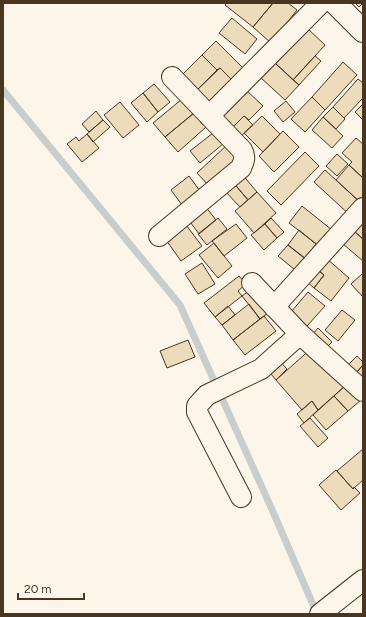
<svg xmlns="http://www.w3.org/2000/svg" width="366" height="617" font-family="Figtree,sans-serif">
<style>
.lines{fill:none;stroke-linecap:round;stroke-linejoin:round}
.stream{stroke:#c9cecd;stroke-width:7}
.building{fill:#ecdcbc;stroke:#4a3520}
.minor-casing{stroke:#4a3520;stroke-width:22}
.tertiary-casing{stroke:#4a3520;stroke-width:24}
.minor{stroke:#fbf6e9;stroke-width:20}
.tertiary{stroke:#fbf6e9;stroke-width:22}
</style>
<rect width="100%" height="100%" fill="#fbf6e9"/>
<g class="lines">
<!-- stream -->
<path class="stream" d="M3,90L180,305L274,514L317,614"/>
</g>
<!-- building -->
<path class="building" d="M227,3H273L253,27L225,5Z
M273,3H288L297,10L271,43L253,27Z
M355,3H363L359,7Z
M232,18L257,39L245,54L219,33Z
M306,27L325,45L293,80L274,62Z
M216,41L247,72L235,83L220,68L217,70L202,55Z
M202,55L217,70L193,94L178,79Z
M315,56L321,61L299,85L293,80Z
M274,62L299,85L285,100L260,77Z
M343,62L357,75L325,110L312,97Z
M220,68L235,83L209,109L193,94Z
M358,79L363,83V98L344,118L333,107Z
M154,84L170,102L158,112L143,93Z
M243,87L263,106L249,120L244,116L232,128L217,112Z
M143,93L158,112L147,122L131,103Z
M312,97L325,110L305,132L291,119Z
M182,99L194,113L165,137L153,123Z
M286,101L295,112L283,122L274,111Z
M120,102L139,125L123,138L104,115Z
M363,104V120L355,112Z
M333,107L345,119L336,129L323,117Z
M96,111L103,120L89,132L82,124Z
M194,113L206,127L178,152L165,137Z
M244,116L253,125L238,139L230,130Z
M262,116L280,134L263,152L244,133Z
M323,117L343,136L332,148L312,130Z
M103,120L110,127L93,142L87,134Z
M283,131L299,147L274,172L259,156Z
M213,133L223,144L200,163L190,151Z
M87,134L99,148L82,162L67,144L76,137L79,141Z
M356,138L363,144V178L349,165L352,162L342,153Z
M228,144L242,158L210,187L197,173Z
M305,152L319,166L281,205L267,191Z
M337,154L348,164L337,176L326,166Z
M349,165L363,178V199L360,202L336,180Z
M325,170L363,205L352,217L314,182Z
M241,173L257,192L248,200L232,181Z
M189,176L203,195L185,209L171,190Z
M232,181L248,200L240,207L223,189Z
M257,192L276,213L254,233L235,211Z
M205,206L216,220L199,234L188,219Z
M302,206L332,230L319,246L289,223Z
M218,218L227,229L207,245L198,234Z
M271,218L284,232L277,238L265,224Z
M363,220V239L354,231Z
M236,224L247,238L224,256L212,241Z
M265,224L277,238L264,250L251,235Z
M186,225L202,246L181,261L166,240Z
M299,230L316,244L305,258L288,245Z
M354,231L363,239V261L343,244Z
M214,243L232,266L218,278L199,255Z
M288,245L309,262L300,274L278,256Z
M326,258L349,278L331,301L314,288L324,275L317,269Z
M202,263L215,284L198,294L185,274Z
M314,267L324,275L314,288L304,279Z
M363,273V297L351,284Z
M239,276L246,284L238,291L242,296L215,317L204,303Z
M254,287L268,313L260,319L242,296Z
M308,292L325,306L307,326L291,312Z
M249,304L260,319L233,340L222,325Z
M228,306L235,315L222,325L215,317Z
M342,310L355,320L338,341L325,330Z
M264,316L276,331L245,355L233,340Z
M318,328L332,342L325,349L311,336Z
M188,340L195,357L167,368L160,351Z
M313,347L346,385L318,410L312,401L302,410L276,380Z
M357,356L363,362V365L355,374L347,366Z
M277,358L287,369L276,380L266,368Z
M363,365V381L355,374Z
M346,385L360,401L348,411L334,396Z
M334,396L348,411L326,430L313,415Z
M312,401L318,410L304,423L297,414Z
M310,418L328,438L318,447L300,426Z
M363,449V480L353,489L337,471Z
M336,470L353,489L354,487L360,493L341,510L319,485Z"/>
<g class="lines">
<defs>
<path id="minor" d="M209,116L321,3
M159,236L241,168C244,161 246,157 242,150L172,77
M252,283L300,334L363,391
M274,307L363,208
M241,497L197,412V406L207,395L261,369L300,334
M320,614L363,580"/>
<path id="tertiary" d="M335,3L363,31"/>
</defs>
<!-- minor casing -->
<use href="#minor" class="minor-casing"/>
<!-- tertiary casing -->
<use href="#tertiary" class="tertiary-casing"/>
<!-- minor -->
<use href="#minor" class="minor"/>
<!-- tertiary -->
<use href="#tertiary" class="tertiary"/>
</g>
<!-- border -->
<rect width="366" height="617" fill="none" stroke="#4a3520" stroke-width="8"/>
<!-- scale -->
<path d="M18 593v6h66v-6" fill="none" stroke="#4a3520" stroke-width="2"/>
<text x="24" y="593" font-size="12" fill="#4a3520" stroke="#fbf6e9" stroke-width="3" paint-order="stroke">20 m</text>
</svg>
